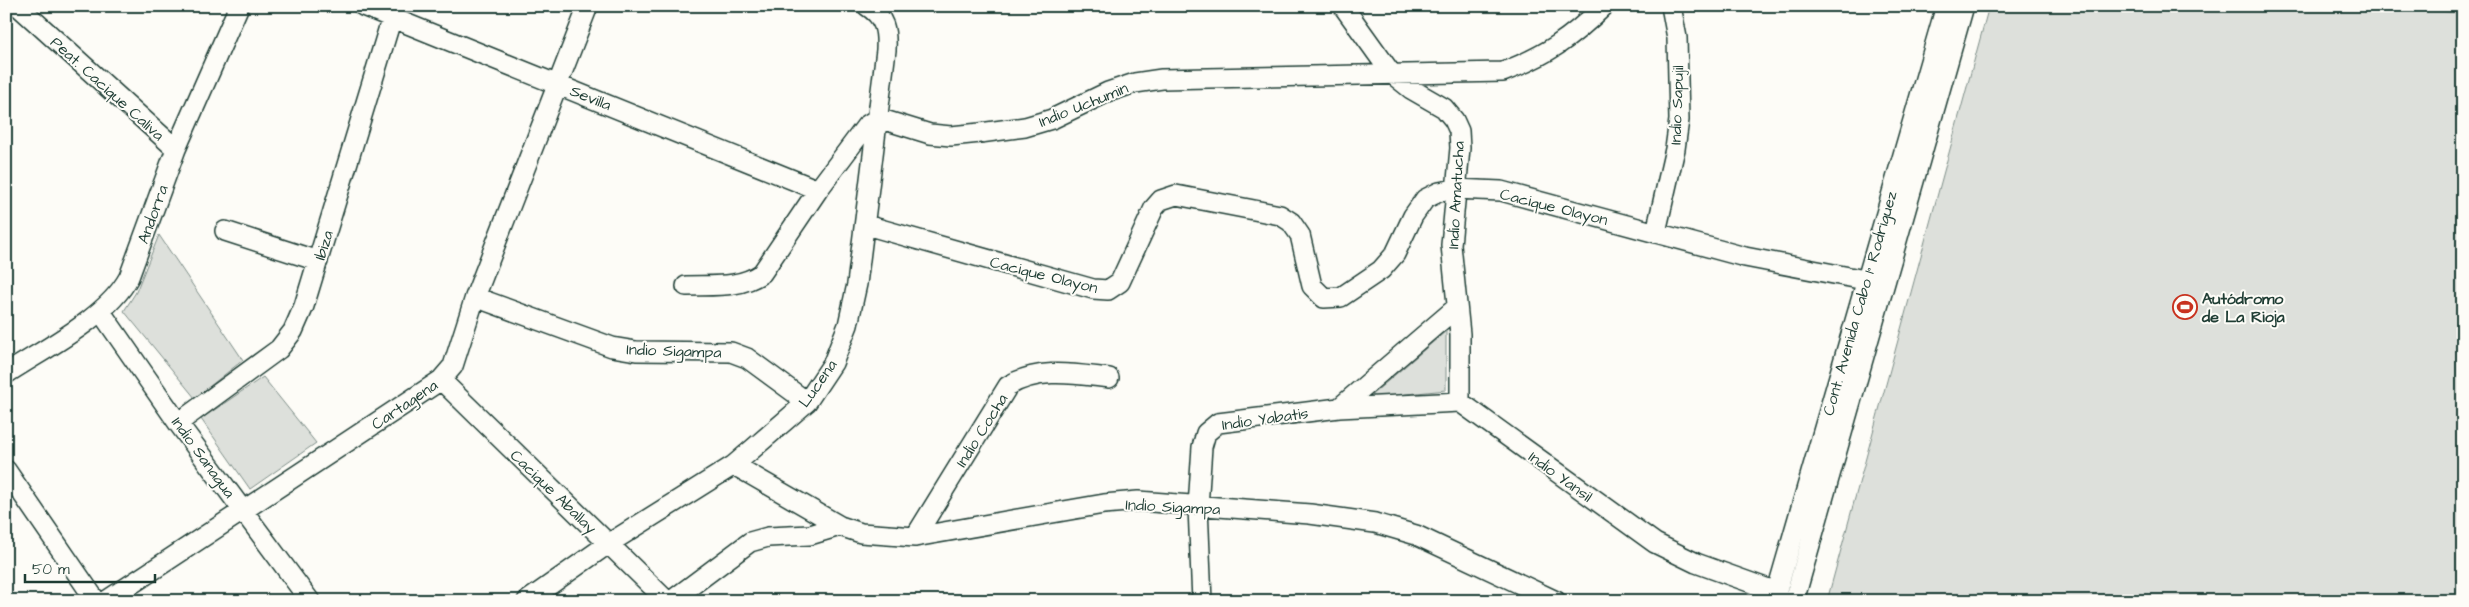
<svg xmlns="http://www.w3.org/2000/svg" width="2469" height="607" font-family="'Architects Daughter',sans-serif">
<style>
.green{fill:#dde0db;stroke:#7e8e88}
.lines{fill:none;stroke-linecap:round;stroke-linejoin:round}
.minor-casing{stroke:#1f3d34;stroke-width:22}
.minor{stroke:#fdfcf7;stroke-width:19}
.labels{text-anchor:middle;stroke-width:4;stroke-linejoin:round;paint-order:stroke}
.street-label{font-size:16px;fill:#1f3d34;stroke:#fdfcf7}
.poi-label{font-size:16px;font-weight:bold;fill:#1f3d34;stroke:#fdfcf7;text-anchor:start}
</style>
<rect width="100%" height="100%" fill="#fdfcf7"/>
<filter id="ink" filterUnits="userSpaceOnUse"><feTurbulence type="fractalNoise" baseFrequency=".02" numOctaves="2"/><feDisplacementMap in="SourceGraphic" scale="10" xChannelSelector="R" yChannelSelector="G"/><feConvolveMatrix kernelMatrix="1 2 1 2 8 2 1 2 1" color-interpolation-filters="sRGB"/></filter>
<g filter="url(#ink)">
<!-- green -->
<path class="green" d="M1989,6H2375L2463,13V601H1827Z
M159,235L243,360L195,398L124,311L136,292Z
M1446,331V390L1368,398Z
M263,377L316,443L250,489L201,419Z"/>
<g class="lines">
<defs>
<path id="minor" d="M18,6L176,149
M363,6L818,190
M1343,6L1391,73L1411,89L1444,108L1454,120L1459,131L1460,148L1451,245L1460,334V402
M866,225L1093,289L1108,290L1120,282L1154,208L1161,200L1176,195L1280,215L1291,222L1300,235L1312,286L1324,298L1341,297L1381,270L1395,254L1413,216L1425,199L1439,192L1455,189L1501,191L1745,257L1865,280
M225,231L318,261
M1656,232L1675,149L1679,120L1677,38L1671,6
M686,286C712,285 739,289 762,273L818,190L866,126L878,118L930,134L951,136L980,133L1025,127L1052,119L1108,92L1135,83L1162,79L1503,72C1547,55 1570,39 1604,6
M475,297L612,347L636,351L731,352L747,358L807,402
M101,312L178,423L310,601
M6,374C44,349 108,317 129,277L176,149L239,6
M441,380L667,601
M1339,408L1457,307
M178,423L279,349L293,331L304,306L392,17
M734,465L840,526L861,533L915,537L1104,504L1138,501L1310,514L1375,523L1416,535L1556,601
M6,470L96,601
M915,537L1008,386C1039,367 1074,374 1109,378
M106,601L441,380L453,366L475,297L588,6
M527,601L608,544L734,465L807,402L833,363L848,325L857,284L886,50C887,31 885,17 867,6
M671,601L750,542L768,537L810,535L840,526
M1202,601L1198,507L1202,447L1206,433L1218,423L1339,408L1460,402L1655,543L1696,563L1777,592
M1774,601L1946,6
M1794,601L1964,6"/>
</defs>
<!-- minor casing -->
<use href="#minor" class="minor-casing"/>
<!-- minor -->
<use href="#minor" class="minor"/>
</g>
</g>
<!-- icons -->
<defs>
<symbol id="stadium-ring" viewBox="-11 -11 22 22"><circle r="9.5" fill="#fdfcf7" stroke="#c8321e" stroke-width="1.5"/><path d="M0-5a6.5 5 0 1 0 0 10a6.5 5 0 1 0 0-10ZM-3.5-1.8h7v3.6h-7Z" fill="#c8321e"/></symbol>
</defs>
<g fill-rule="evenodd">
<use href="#stadium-ring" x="2171" y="293" width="28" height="28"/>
</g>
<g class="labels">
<!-- street labels -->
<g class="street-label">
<text transform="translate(108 88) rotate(42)" y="6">Peat. Cacique Caliva</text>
<text transform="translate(591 97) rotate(22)" y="6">Sevilla</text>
<text transform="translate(1083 104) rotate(-22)" y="6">Indio Uchumin</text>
<text transform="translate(1676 105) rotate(-88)" y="6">Indio Sapujil</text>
<text transform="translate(1455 195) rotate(-87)" y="6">Indio Amatucha</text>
<text transform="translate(1554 206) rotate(14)" y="6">Cacique Olayon</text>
<text transform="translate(152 214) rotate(-70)" y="6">Andorra</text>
<text transform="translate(323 245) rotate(-73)" y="6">Ibiza</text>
<text transform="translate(1044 274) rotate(14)" y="6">Cacique Olayon</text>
<text transform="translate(1859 303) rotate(-74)" y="6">Cont. Avenida Cabo 1° Rodriguez</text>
<text transform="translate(674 350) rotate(2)" y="6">Indio Sigampa</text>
<text transform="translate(817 383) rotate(-55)" y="6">Lucena</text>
<text transform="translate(404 404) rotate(-34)" y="6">Cartagena</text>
<text transform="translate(1265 418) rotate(-8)" y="6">Indio Yabatis</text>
<text transform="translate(981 430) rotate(-58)" y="6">Indio Cocha</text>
<text transform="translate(204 457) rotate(54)" y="6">Indio Sanagua</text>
<text transform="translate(1561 476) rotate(36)" y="6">Indio Yansil</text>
<text transform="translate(554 491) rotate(44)" y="6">Cacique Aballay</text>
<text transform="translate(1173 506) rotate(3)" y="6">Indio Sigampa</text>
</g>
<!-- poi labels -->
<g class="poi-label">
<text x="2202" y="304">Autódromo<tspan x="2202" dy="18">de La Rioja</tspan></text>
</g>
</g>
<!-- margin -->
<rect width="2469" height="607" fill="none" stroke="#fdfcf7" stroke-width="25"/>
<rect x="12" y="12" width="2444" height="582" fill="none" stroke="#1f3d34" stroke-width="2" filter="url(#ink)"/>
<!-- scale -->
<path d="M25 574v8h130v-8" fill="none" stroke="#1f3d34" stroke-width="2.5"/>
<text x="32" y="574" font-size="15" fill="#1f3d34" stroke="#fdfcf7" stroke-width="4" paint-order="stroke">50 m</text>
</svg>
